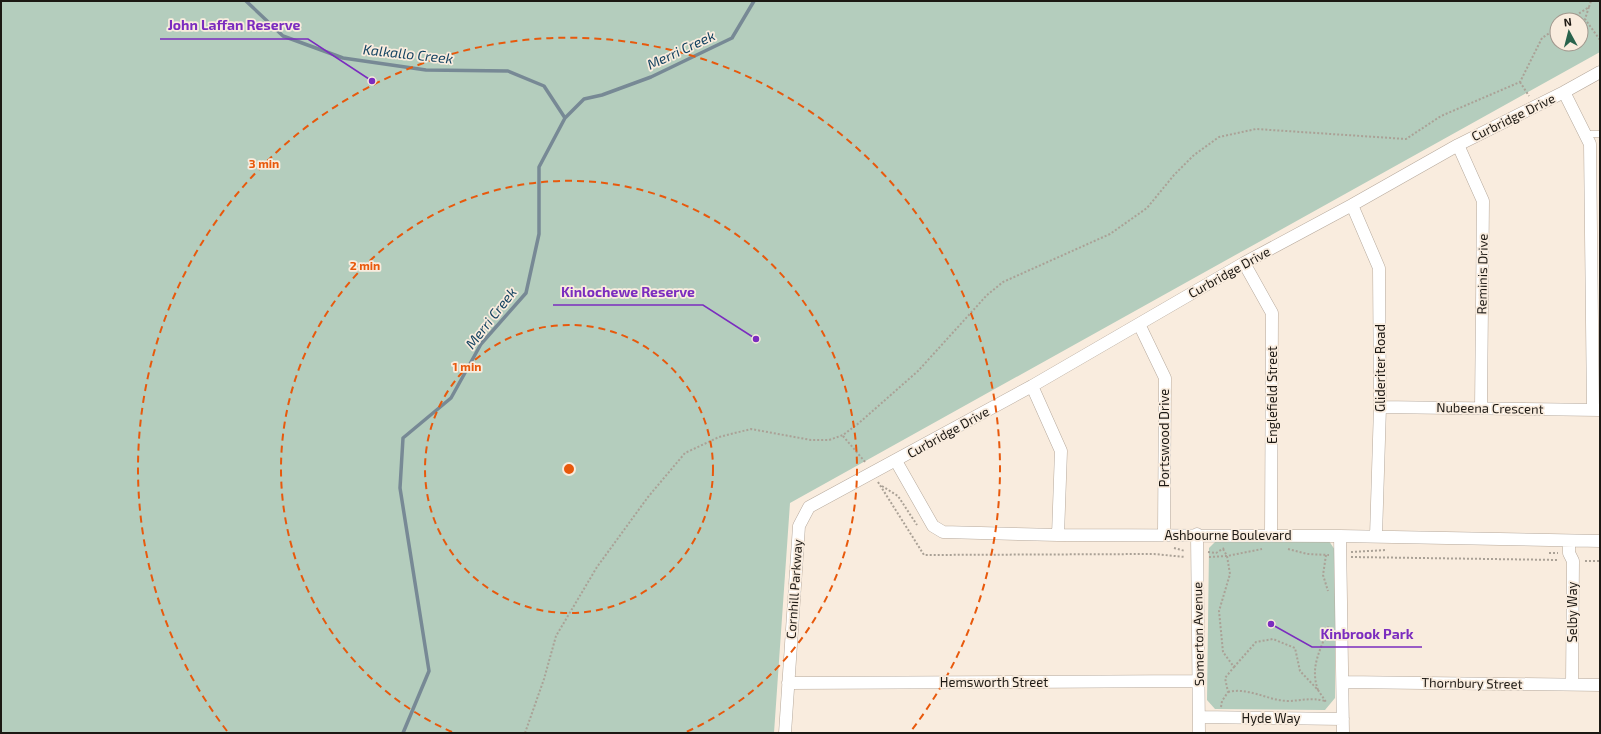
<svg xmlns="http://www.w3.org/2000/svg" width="1601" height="734" font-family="'Exo 2',sans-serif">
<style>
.green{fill:#b4cdbd;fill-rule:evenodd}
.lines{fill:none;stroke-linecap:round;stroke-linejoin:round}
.stream{stroke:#778995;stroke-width:3.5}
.service-casing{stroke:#b6a99c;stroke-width:7}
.minor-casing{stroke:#b6a99c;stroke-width:13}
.path{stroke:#aaa196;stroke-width:2;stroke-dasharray:2 2;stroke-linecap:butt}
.service{stroke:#fff;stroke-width:6}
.minor{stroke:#fff;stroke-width:12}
.ring{fill:none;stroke:#e8590c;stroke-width:2;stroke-dasharray:7 5}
.labels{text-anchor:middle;stroke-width:3.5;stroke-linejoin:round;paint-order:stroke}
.street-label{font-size:13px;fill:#1c1813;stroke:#f9ecde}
.water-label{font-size:14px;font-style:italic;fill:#144361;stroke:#f9ecde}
.centre{fill:#e8590c;stroke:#f9ecde;stroke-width:2}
.ring-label{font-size:12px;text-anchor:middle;font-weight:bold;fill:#e8590c;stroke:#f9ecde;stroke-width:3.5;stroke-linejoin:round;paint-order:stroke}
.leader{fill:none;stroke:#7b2cbf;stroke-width:1.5}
.callout-dot{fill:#7b2cbf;stroke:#f9ecde;stroke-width:1.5}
.callout-label{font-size:14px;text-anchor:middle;font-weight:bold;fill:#7b2cbf;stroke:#f9ecde;stroke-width:3.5;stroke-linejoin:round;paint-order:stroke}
</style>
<rect width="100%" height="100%" fill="#f9ecde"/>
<!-- green -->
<path class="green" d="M1,1H1600V52L790,503L774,733H1ZM1557,20H1581V44H1557Z
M1217,540L1329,541L1335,550V698L1325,710L1215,709L1207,700L1209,548Z"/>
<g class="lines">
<!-- stream -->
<path class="stream" d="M246,1L283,36L343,58L426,70L508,71L544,86L565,118
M403,733L429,671L400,488L403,438L451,398L481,344L526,293L539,234V167L565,118L584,99L602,95L651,77L732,38L754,1"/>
<defs>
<path id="service" d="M1585,134H1600"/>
<path id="minor" d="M1564,92L1590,144L1593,410
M1458,145L1483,201L1481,408
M1352,205L1379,268L1380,407L1376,536
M1244,263L1272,313L1271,535
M1139,324L1165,378L1164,534
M1032,386L1061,451L1058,535
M1380,407L1600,410
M896,461L933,526L943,532L1058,535L1340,536L1600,541
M1197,534L1199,733
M1340,536L1343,733
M1569,541V553L1573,561L1572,684
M1343,682L1600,685
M788,683L1199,681
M1199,717L1343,719
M785,733L799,526L809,507L1032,386L1244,263L1352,205L1458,145L1564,92L1600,72"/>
</defs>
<!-- service casing -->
<use href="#service" class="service-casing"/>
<!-- minor casing -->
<use href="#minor" class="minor-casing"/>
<!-- path -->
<path class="path" d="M1589,7L1591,1
M1569,20L1589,7L1585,19L1600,40
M1520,82L1529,96
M843,436L866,463
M878,482L924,555L1154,554L1185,557
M882,486L898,496L917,525
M1174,548L1185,551
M1288,549L1307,554L1329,555
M1208,552L1216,553L1224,548
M1351,552L1387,550
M1549,553H1558
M1326,555L1323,575L1328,591
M1209,557L1227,556L1262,549
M1351,557L1559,560
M1585,561H1600
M1234,667L1256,642L1273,639L1295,648L1300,671L1318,690L1326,702
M1318,690C1309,665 1322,649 1329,625
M1228,692C1248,687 1267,700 1287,701C1301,701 1310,697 1325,701
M1221,707L1222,701L1228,692L1225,678L1234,667L1223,652L1219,611L1230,574L1227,556L1223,549
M525,733L544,679L556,636L597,567L648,497L685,453L719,437L751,429L811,440H829L843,435L859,423L918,371L987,295L1003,282L1110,234L1147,208L1174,175L1194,155L1219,137L1256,129L1406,139L1441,116L1520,82L1542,38L1557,28"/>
<!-- service -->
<use href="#service" class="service"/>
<!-- minor -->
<use href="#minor" class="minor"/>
</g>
<!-- distance rings -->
<g class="ring">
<circle cx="569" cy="469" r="144"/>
<path d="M452 732A288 288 0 1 1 686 732"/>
<path d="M227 731A431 431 0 1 1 911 731"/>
</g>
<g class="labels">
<!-- street labels -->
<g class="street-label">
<text transform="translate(1513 117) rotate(-26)" y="5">Curbridge Drive</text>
<text transform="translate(1229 272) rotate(-29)" y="5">Curbridge Drive</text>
<text transform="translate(1482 274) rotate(-89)" y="5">Reminis Drive</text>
<text transform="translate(1380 368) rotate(-90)" y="5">Glideriter Road</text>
<text transform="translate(1272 395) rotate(-90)" y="5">Englefield Street</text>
<text transform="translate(1490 408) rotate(1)" y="5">Nubeena Crescent</text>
<text transform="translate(948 432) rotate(-29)" y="5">Curbridge Drive</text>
<text transform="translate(1164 438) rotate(-90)" y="5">Portswood Drive</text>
<text x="1228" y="540">Ashbourne Boulevard</text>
<text transform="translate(794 589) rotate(-86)" y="5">Cornhill Parkway</text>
<text transform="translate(1572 612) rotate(-90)" y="5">Selby Way</text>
<text transform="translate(1198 634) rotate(-91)" y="5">Somerton Avenue</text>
<text x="994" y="687">Hemsworth Street</text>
<text transform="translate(1472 683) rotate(1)" y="5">Thornbury Street</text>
<text x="1271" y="723">Hyde Way</text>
</g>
<!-- water labels -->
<g class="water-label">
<text transform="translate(681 50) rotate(-25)" y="5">Merri Creek</text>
<text transform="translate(408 54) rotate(6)" y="5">Kalkallo Creek</text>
<text transform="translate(491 318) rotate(-52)" y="5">Merri Creek</text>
</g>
</g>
<circle cx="569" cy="469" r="6" class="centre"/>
<g class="ring-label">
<text x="264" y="168">3 min</text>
<text x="365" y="270">2 min</text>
<text x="467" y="371">1 min</text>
</g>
<!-- callouts -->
<path class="leader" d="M372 81L308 39H160M756 339L703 305H553M1271 624L1312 647H1422"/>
<g class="callout-dot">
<circle cx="372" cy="81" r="4"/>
<circle cx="756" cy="339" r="4"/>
<circle cx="1271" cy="624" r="4"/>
</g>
<g class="callout-label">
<text x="234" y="30">John Laffan Reserve</text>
<text x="628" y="297">Kinlochewe Reserve</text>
<text x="1367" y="639">Kinbrook Park</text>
</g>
<!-- border -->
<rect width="1601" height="734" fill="none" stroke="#1c1813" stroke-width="4"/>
<!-- north arrow -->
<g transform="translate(1569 32) rotate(353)"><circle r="19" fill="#f9ecde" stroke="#a1978d"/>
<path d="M0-3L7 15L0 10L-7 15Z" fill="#29634c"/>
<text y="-6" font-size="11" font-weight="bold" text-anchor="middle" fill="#1c1813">N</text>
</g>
</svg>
